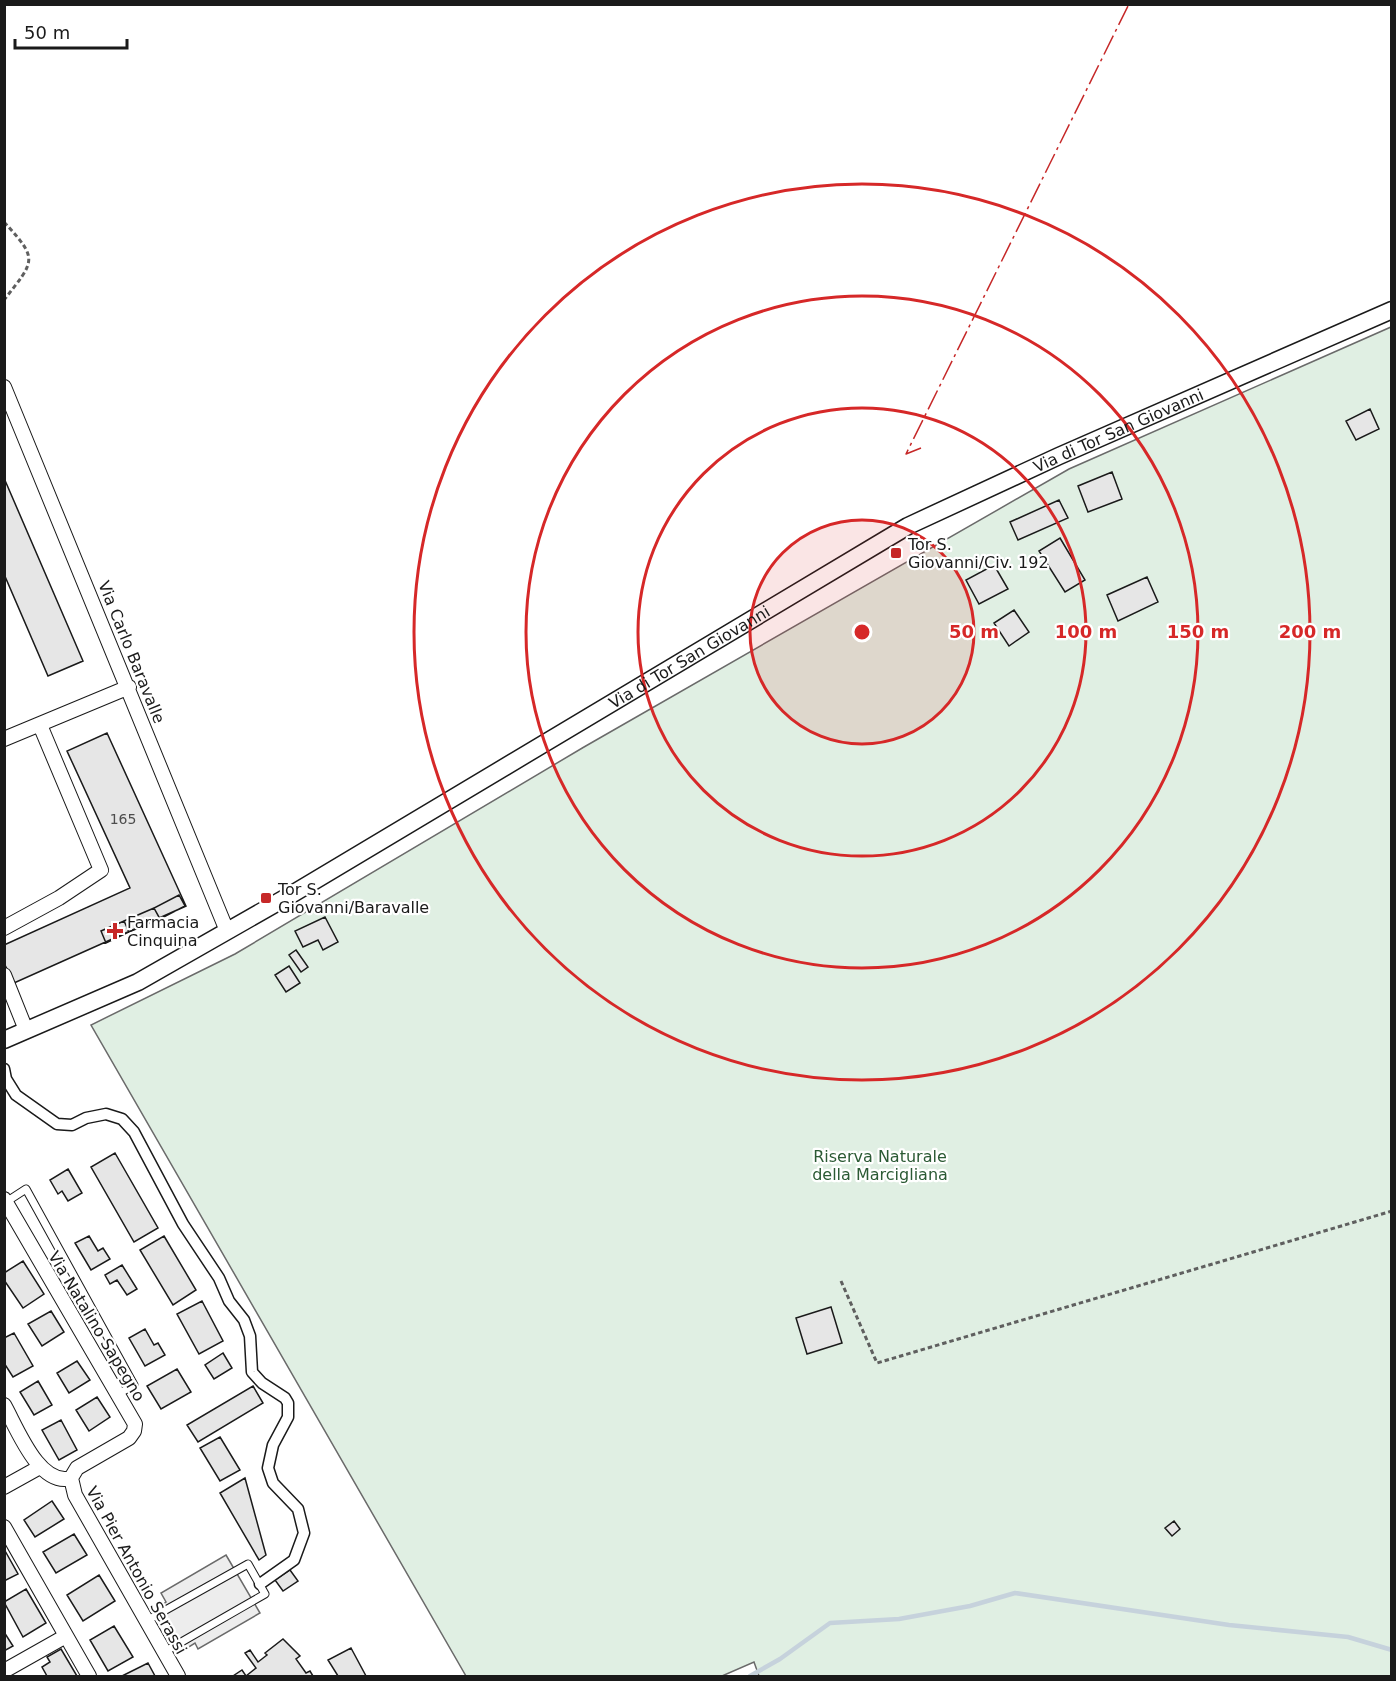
<svg xmlns="http://www.w3.org/2000/svg" width="1396" height="1681" font-family="'DejaVu Sans',sans-serif">
<style>
.green{fill:#e0efe3;stroke:#6a6a6a;stroke-width:1.5}
.parking{fill:#ededed;stroke:#6a6a6a;stroke-width:1.5}
.lines{fill:none;stroke-linecap:round;stroke-linejoin:round}
.stream{stroke:#c6d2dc;stroke-width:4.5}
.building{fill:#e6e6e6;stroke:#1a1a1a;stroke-width:1.5}
.service-casing{stroke:#1a1a1a;stroke-width:9}
.pedestrian-casing{stroke:#1a1a1a;stroke-width:13}
.minor-casing{stroke:#1a1a1a;stroke-width:16}
.tertiary-casing{stroke:#1a1a1a;stroke-width:19}
.path{stroke:#5f5f5f;stroke-width:3;stroke-dasharray:4.5 3;stroke-linecap:butt}
.service{stroke:#fff;stroke-width:7}
.pedestrian{stroke:#fff;stroke-width:10}
.minor{stroke:#fff;stroke-width:14}
.tertiary{stroke:#fff;stroke-width:16}
.power{stroke:#c62828;stroke-width:1.5;stroke-dasharray:21 4.5 3 4.5;stroke-linecap:butt}
.ring{fill:none;stroke:#d62828;stroke-width:3}
.poi-dot{fill:#c62828;stroke:#fff;stroke-width:2}
.labels{text-anchor:middle;stroke-width:4.5;stroke-linejoin:round;paint-order:stroke}
.number-label{font-size:14px;fill:#4d4d4d}
.street-label{font-size:16px;fill:#1a1a1a;stroke:#fff}
.poi-label{font-size:16px;fill:#1a1a1a;stroke:#fff;text-anchor:start}
.park-label{font-size:16px;fill:#2b5a34;stroke:#fff}
.centre{fill:#d62828;stroke:#fff;stroke-width:3}
.ring-label{font-size:18px;text-anchor:middle;font-weight:bold;fill:#d62828;stroke:#fff;stroke-width:4.5;stroke-linejoin:round;paint-order:stroke}
</style>
<rect width="100%" height="100%" fill="#fff"/>
<!-- green -->
<path class="green" d="M1391,327V1676H759L754,1662L722,1676H466L91,1025L235,954L584,747L1069,469Z"/>
<!-- parking -->
<path class="parking" d="M226,1555L260,1613L198,1649L195,1643L184,1650L159,1607L166,1602L161,1593Z"/>
<g class="lines">
<!-- stream -->
<path class="stream" d="M750,1676L780,1659L830,1623L899,1619L970,1606L1015,1593L1229,1625L1348,1637L1392,1650"/>
</g>
<!-- building -->
<path class="building" d="M1370,409L1379,429L1356,440L1346,421Z
M1112,472L1122,499L1088,512L1078,486Z
M4,478L83,661L48,676L4,574Z
M1059,500L1068,518L1018,540L1010,522Z
M1060,538L1085,580L1065,592L1039,551Z
M994,565L1008,589L979,604L966,580Z
M1147,577L1158,602L1118,621L1107,595Z
M1014,610L1029,632L1009,646L994,623Z
M107,733L186,906L14,983L4,963V945L130,888L67,751Z
M179,895L185,906L160,919L154,908Z
M154,908L160,919L129,932L124,921Z
M325,917L338,942L323,950L318,940L303,947L295,931Z
M124,921L129,932L106,943L101,931Z
M296,950L308,967L301,972L289,955Z
M289,966L300,983L286,992L275,975Z
M115,1153L158,1228L134,1242L91,1167Z
M68,1169L82,1193L68,1201L62,1191L58,1194L50,1180Z
M89,1236L98,1251L103,1248L110,1259L91,1270L75,1243Z
M164,1236L196,1290L173,1305L140,1250Z
M23,1261L44,1294L23,1308L4,1280V1273Z
M122,1265L137,1289L127,1295L117,1280L110,1284L105,1275Z
M202,1301L223,1341L199,1354L177,1314Z
M831,1307L842,1343L807,1354L796,1318Z
M51,1311L64,1332L42,1346L28,1324Z
M145,1329L154,1345L158,1343L165,1355L145,1366L129,1338Z
M14,1333L33,1366L13,1377L4,1363V1338Z
M223,1353L232,1368L214,1379L205,1365Z
M77,1361L90,1380L69,1393L57,1373Z
M177,1369L191,1392L161,1409L147,1386Z
M38,1381L52,1405L34,1415L20,1392Z
M253,1386L263,1403L198,1442L187,1425Z
M97,1397L110,1417L89,1431L76,1410Z
M61,1420L77,1450L59,1460L42,1430Z
M220,1437L240,1470L220,1481L200,1448Z
M245,1478L266,1555L259,1560L220,1493Z
M52,1501L64,1519L35,1537L24,1520Z
M1174,1521L1180,1529L1172,1536L1165,1528Z
M74,1534L87,1555L56,1573L43,1552Z
M4,1549L18,1574L4,1581Z
M290,1570L298,1581L283,1591L275,1580Z
M99,1575L115,1601L83,1621L67,1595Z
M26,1589L46,1623L23,1637L4,1602Z
M114,1626L133,1657L108,1671L90,1640Z
M4,1632L13,1646L4,1651Z
M283,1639L300,1656L296,1659L306,1673L310,1671L313,1676H233L242,1670L246,1676L256,1668L245,1653L250,1650L258,1662L267,1655L265,1653Z
M351,1648L366,1676H338L328,1660Z
M61,1649L77,1676H47L42,1667L50,1662L47,1657Z
M148,1663L155,1676H122Z"/>
<g class="lines">
<defs>
<path id="service" d="M6,1202L26,1189L134,1385L118,1394
M146,1621L248,1564L265,1594L164,1652"/>
<path id="pedestrian" d="M4,1069L6,1079L16,1095L57,1124L72,1125L86,1118L106,1114L122,1119L134,1132L183,1224L219,1278L229,1301L244,1320L250,1336L252,1372L262,1383L285,1398L288,1403V1417L273,1445L268,1468L273,1483L298,1509L304,1533L294,1560L260,1584"/>
<path id="minor" d="M4,387L227,931
M4,739L129,687
M4,928L59,898L101,870L40,725
M4,975L26,1030
M4,1199L135,1424L134,1431L129,1438L77,1468L71,1478
M4,1405C17,1428 39,1487 71,1478
M71,1478L75,1495L178,1676
M4,1487L40,1467
M4,1527L89,1676
M4,1671L66,1636"/>
<g id="tertiary">
<path id="s1" d="M4,1040L138,982L294,893L908,526L1059,456L1392,310"/>
</g>
</defs>
<!-- service casing -->
<use href="#service" class="service-casing"/>
<!-- pedestrian casing -->
<use href="#pedestrian" class="pedestrian-casing"/>
<!-- minor casing -->
<use href="#minor" class="minor-casing"/>
<!-- tertiary casing -->
<use href="#tertiary" class="tertiary-casing"/>
<!-- path -->
<path class="path" d="M4,222C39,260 35,260 4,300
M841,1281L877,1363L1392,1211"/>
<!-- service -->
<use href="#service" class="service"/>
<!-- pedestrian -->
<use href="#pedestrian" class="pedestrian"/>
<!-- minor -->
<use href="#minor" class="minor"/>
<!-- tertiary -->
<use href="#tertiary" class="tertiary"/>
<!-- power -->
<path class="power" d="M921,448L906,454L1129,4"/>
</g>
<!-- distance rings -->
<circle cx="862" cy="632" r="112" fill="#d62828" fill-opacity=".12"/>
<g class="ring">
<circle cx="862" cy="632" r="112"/>
<circle cx="862" cy="632" r="224"/>
<circle cx="862" cy="632" r="336"/>
<circle cx="862" cy="632" r="448"/>
</g>
<!-- markers -->
<g class="poi-dot">
<rect x="890" y="547" width="12" height="12" rx="3"/>
<rect x="260" y="892" width="12" height="12" rx="3"/>
<path d="M112 922h6v6h6v6h-6v6h-6v-6h-6v-6h6z"/>
</g>
<g class="labels">
<!-- number labels -->
<g class="number-label">
<text x="123" y="824">165</text>
</g>
<!-- street labels -->
<g class="street-label">
<text dy="6" stroke="none"><textPath href="#s1" startOffset="1272">Via di Tor San Giovanni</textPath></text>
<text transform="translate(132 652) rotate(68)" y="6">Via Carlo Baravalle</text>
<text dy="6" stroke="none"><textPath href="#s1" startOffset="786">Via di Tor San Giovanni</textPath></text>
<text transform="translate(97 1326) rotate(59)" y="6">Via Natalino Sapegno</text>
<text transform="translate(137 1570) rotate(61)" y="6">Via Pier Antonio Serassi</text>
</g>
<!-- poi labels -->
<g class="poi-label">
<text x="908" y="550">Tor S.<tspan x="908" dy="18">Giovanni/Civ. 192</tspan></text>
<text x="278" y="895">Tor S.<tspan x="278" dy="18">Giovanni/Baravalle</tspan></text>
<text x="127" y="928">Farmacia<tspan x="127" dy="18">Cinquina</tspan></text>
</g>
<!-- park labels -->
<g class="park-label">
<text x="880" y="1162">Riserva Naturale<tspan x="880" dy="18">della Marcigliana</tspan></text>
</g>
</g>
<circle cx="862" cy="632" r="9" class="centre"/>
<g class="ring-label">
<text x="974" y="638">50 m</text>
<text x="1086" y="638">100 m</text>
<text x="1198" y="638">150 m</text>
<text x="1310" y="638">200 m</text>
</g>
<!-- border -->
<rect width="1396" height="1681" fill="none" stroke="#1a1a1a" stroke-width="12"/>
<!-- scale -->
<path d="M15 39v9h112v-9" fill="none" stroke="#1a1a1a" stroke-width="3"/>
<text x="24" y="39" font-size="18" fill="#1a1a1a" stroke="#ffffff" stroke-width="4.5" paint-order="stroke">50 m</text>
</svg>
